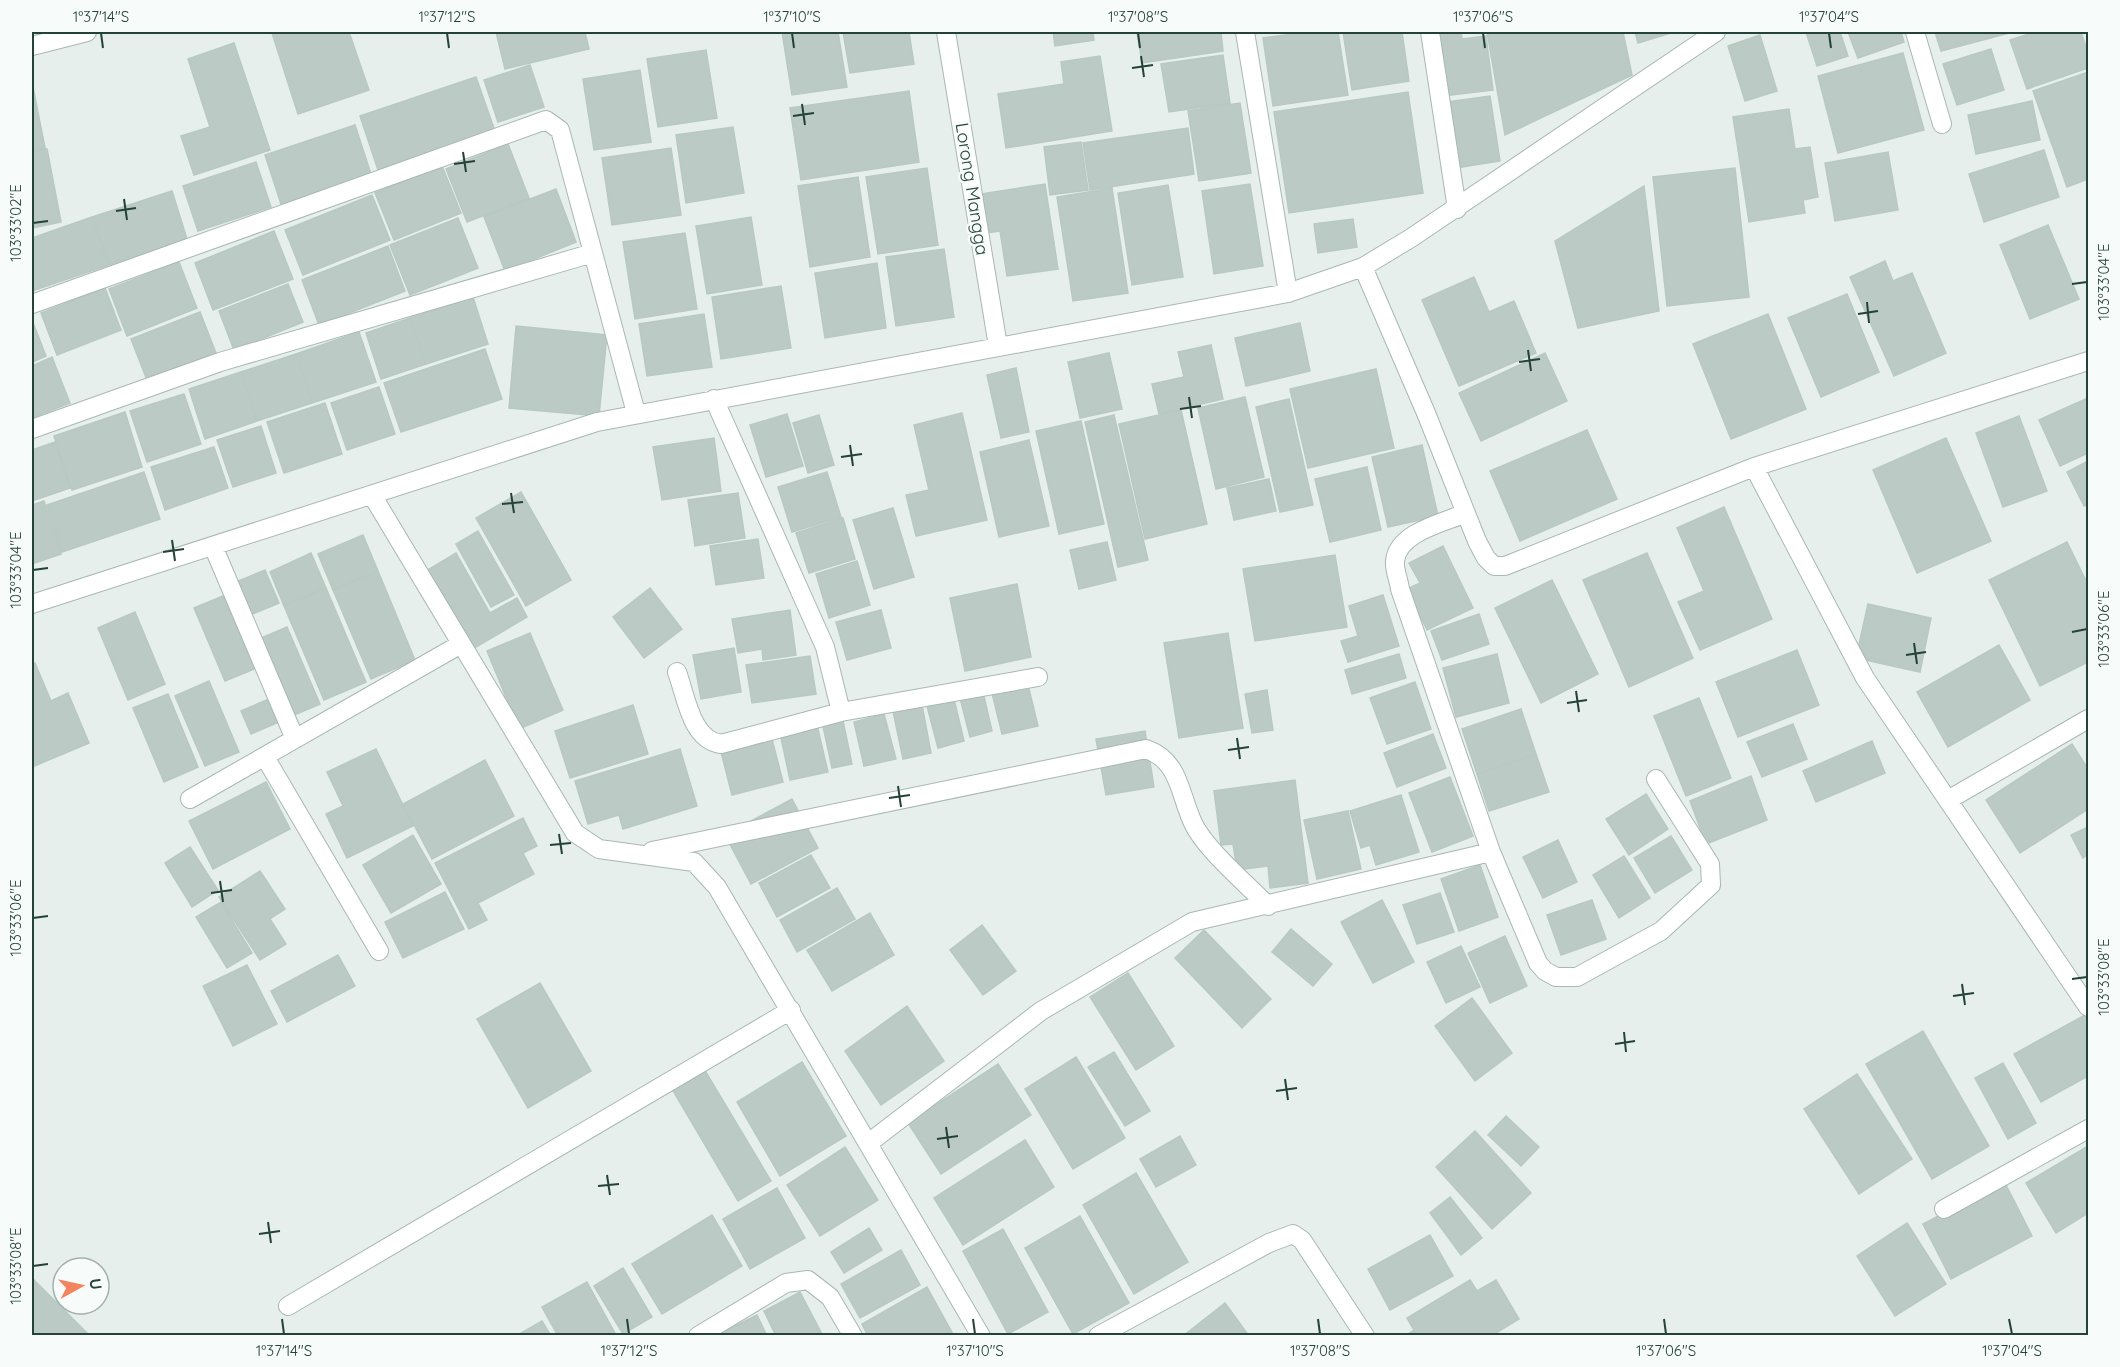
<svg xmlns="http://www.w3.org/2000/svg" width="2120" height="1367" font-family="Quicksand,sans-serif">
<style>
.building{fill:#bbcac4;stroke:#b8c9c2;stroke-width:1.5}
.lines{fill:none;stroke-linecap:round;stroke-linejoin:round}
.minor-casing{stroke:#a8b8b2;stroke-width:20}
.minor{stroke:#fff;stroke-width:18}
.ticks{fill:none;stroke:#24423a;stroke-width:2}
.labels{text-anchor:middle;stroke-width:5;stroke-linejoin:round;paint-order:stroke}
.street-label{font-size:18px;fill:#24423a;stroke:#f7fbf9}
.neatline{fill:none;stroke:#24423a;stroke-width:2}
.ticks-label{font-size:15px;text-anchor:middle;fill:#24423a}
</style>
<rect width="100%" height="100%" fill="#e6efeb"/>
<!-- building -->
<path class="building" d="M276,32H349L369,90L298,114L272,33Z
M496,32H585L589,49L505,69Z
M782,32H838L847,87L792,95Z
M843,32H909L914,64L850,73Z
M1053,32H1093L1094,40L1055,46Z
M1137,32H1221L1223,51L1142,63Z
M1308,32H1338L1348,95L1273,106L1263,38Z
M1343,32H1402L1409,81L1352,90Z
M1434,32H1461L1462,39L1486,36L1493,90L1443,96Z
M1487,32H1623L1632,75L1505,135Z
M1635,32H1674L1638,43Z
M1806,32H1840L1848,56L1817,66Z
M1848,32H1901L1904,42L1858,58Z
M1935,32H2013L1941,51Z
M2035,32H2081L2088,53V68L2027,89L2010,40Z
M1760,35L1777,91L1745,101L1728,46Z
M234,43L270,150L194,175L181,136L210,127L188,59Z
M1991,49L2004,90L1957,105L1943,64Z
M706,50L717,118L658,127L647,59Z
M1903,53L1924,130L1838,153L1818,76Z
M1223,55L1230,103L1169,112L1161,64Z
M1100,56L1112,131L1006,148L998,94L1064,84L1061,62Z
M530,65L544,107L498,122L484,80Z
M640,70L651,142L594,150L583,79Z
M2088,72V179L2067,187L2033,91Z
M476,77L495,131L378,170L360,116Z
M32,82L45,148L32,151Z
M909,91L919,162L801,180L790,108Z
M1408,92L1423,193L1289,213L1274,112Z
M1490,96L1500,161L1457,168L1447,102Z
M2032,101L2040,140L1976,154L1968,115Z
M1240,103L1251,173L1199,181L1188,111Z
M1789,109L1795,149L1810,147L1818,197L1803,200L1805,213L1749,222L1733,117Z
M355,125L371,174L281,204L265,155Z
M733,127L744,193L686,203L676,135Z
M1188,128L1194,174L1090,190L1083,143Z
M1081,142L1088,190L1050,195L1044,147Z
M508,144L529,198L467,222L446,169Z
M671,148L681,215L612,225L602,158Z
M47,149L61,222L32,228V152Z
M2044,150L2059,197L1984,222L1969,174Z
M1888,152L1898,210L1835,221L1825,163Z
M256,162L271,207L198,231L183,186Z
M442,166L461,213L394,240L375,193Z
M927,168L938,245L878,254L866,177Z
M1735,168L1749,297L1667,306L1653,177Z
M858,177L870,257L810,267L798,186Z
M1045,184L1058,269L1007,276L1000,231L987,233L982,194Z
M1250,184L1263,266L1214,274L1202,191Z
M1168,185L1183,277L1132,285L1118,193Z
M1644,186L1659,311L1578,328L1555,241Z
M1112,188L1128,293L1073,301L1057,197Z
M556,189L576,242L505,271L484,217Z
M172,191L187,239L109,265L92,217Z
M372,195L390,240L303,275L285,230Z
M92,217L109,265L32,291V238Z
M751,217L762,285L707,294L696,226Z
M458,218L478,268L410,295L390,245Z
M1353,219L1357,247L1318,253L1314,224Z
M2048,225L2079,299L2030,319L2000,245Z
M274,231L293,279L213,310L195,263Z
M685,233L697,309L635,319L623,242Z
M388,246L405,291L319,325L302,280Z
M944,249L954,317L896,326L886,257Z
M1885,261L1893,281L1912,273L1946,353L1894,376L1850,277Z
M179,262L197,308L127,336L109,289Z
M877,263L886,328L825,338L815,273Z
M1474,277L1489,312L1514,301L1536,353L1459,386L1422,300Z
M288,284L303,322L234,350L219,311Z
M781,286L791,348L721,359L712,297Z
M105,288L121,330L57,355L41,313Z
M1847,294L1879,372L1821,397L1788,318Z
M473,297L488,344L426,364L410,318Z
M200,312L216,353L147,380L131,339Z
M704,314L712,367L647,376L639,324Z
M1768,314L1806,409L1731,439L1693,344Z
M410,318L426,364L381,379L366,333Z
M32,320L46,356L32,362Z
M1300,323L1310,371L1246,386L1235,338Z
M516,326L607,335L599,416L509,408Z
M359,332L376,382L312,403L296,354Z
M1211,345L1223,399L1159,414L1152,384L1184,377L1178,352Z
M485,349L502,399L401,432L384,383Z
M1109,353L1122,409L1080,418L1068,362Z
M1545,353L1567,401L1481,441L1459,393Z
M296,354L312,403L257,421L241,372Z
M52,357L70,403L32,418V366Z
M1016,368L1029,432L1001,438L987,375Z
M1376,369L1394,448L1308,468L1290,389Z
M241,372L257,421L205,439L189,389Z
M379,387L395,434L347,450L331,403Z
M184,394L201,444L147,462L130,411Z
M1245,397L1264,477L1216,489L1198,408Z
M2088,398V453L2060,466L2039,420Z
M1289,399L1313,505L1280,512L1256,407Z
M325,403L342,454L284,473L267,422Z
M1181,410L1207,524L1145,539L1119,424Z
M125,412L142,467L72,490L54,436Z
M962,413L987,520L916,536L906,495L929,490L914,425Z
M787,414L803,466L766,477L750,425Z
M819,415L834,465L808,473L793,423Z
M1114,415L1148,560L1118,567L1085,422Z
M2019,416L2047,491L2003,507L1976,433Z
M1081,421L1104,524L1059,534L1036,431Z
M261,426L276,473L233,487L217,440Z
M1587,430L1617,499L1520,541L1490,471Z
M714,438L721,491L662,500L653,447Z
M1946,438L1991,541L1917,573L1873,470Z
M1029,440L1049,526L999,537L980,452Z
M55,442L70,488L32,501V450Z
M1422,445L1438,516L1388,527L1372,457Z
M214,447L228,488L165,510L151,467Z
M2088,461V504L2084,506L2067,472Z
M1367,467L1381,530L1330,542L1315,479Z
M144,472L160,519L62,552L47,505Z
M827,472L841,517L792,532L778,487Z
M1269,479L1276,511L1234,520L1227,488Z
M521,492L571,580L526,606L476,518Z
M738,493L745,538L695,546L688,500Z
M44,501L61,554L32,564V505Z
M1724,507L1772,619L1700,650L1678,602L1704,591L1677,528Z
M893,508L914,577L874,589L853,520Z
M843,518L855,559L809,573L796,533Z
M478,531L514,595L491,607L456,544Z
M363,535L378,571L333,590L318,554Z
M758,539L764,578L716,585L710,546Z
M1107,542L1116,580L1079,589L1070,550Z
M2067,542L2088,585V662L2040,686L1989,580Z
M1443,546L1473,608L1427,630L1407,589L1420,583L1409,563Z
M311,553L326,588L284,606L270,572Z
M456,553L490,613L517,598L527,617L471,650L426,571Z
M1647,553L1693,658L1629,687L1583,580Z
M1335,555L1347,627L1255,641L1243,569Z
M857,561L870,605L829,618L816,574Z
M265,570L279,603L250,615L236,582Z
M378,571L415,660L371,679L333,590Z
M1552,580L1598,674L1541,703L1495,608Z
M1017,584L1031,657L965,671L950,598Z
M326,588L366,682L324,700L284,606Z
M650,588L682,629L644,658L613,617Z
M1383,595L1399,646L1348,662L1341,641L1358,636L1349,606Z
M223,596L254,669L225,681L194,608Z
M1868,604L1931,618L1920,672L1856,658Z
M790,610L796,655L763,660L762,649L738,653L732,619Z
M881,610L891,648L847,660L836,622Z
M135,612L165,684L128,700L98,628Z
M1479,614L1489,644L1442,660L1431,631Z
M287,627L320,704L287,718L254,641Z
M530,633L563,710L519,729L487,651Z
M1228,633L1243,728L1179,738L1164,643Z
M1999,645L2030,700L1948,747L1917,692Z
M734,648L741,692L701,699L693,655Z
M1797,650L1819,705L1738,737L1716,682Z
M1399,654L1406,678L1352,694L1345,670Z
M1497,654L1509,703L1456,717L1443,668Z
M810,656L816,694L752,703L746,665Z
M35,663L51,701L68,693L89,743L32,767V664Z
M209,681L239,752L205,766L175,696Z
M1415,682L1431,729L1387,744L1370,698Z
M1028,685L1038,726L1002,734L992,693Z
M1267,690L1273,730L1252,733L1245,694Z
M983,692L992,731L970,737L960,698Z
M168,694L198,767L164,782L133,708Z
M1699,698L1731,778L1686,796L1654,716Z
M269,699L279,722L251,734L241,711Z
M954,699L964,741L938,748L927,706Z
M633,705L648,754L570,778L555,731Z
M922,705L931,753L903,759L893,711Z
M1521,709L1536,754L1477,774L1462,729Z
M884,714L896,759L864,766L854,722Z
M843,721L852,764L832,768L823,726Z
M1793,724L1807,759L1762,777L1747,742Z
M817,725L828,772L790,780L780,733Z
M1145,731L1154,787L1106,795L1096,739Z
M1433,734L1446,768L1397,787L1384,753Z
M772,739L783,782L732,795L721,752Z
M1872,741L1885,773L1816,802L1803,771Z
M2072,744L2088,769V809L2020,853L1986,800Z
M376,749L413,826L347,858L326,814L343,806L327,772Z
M680,749L697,806L623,829L619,815L588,824L575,781Z
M1536,754L1549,792L1489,811L1477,774Z
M485,760L514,816L432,859L403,804Z
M1751,776L1767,820L1706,844L1690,801Z
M1450,777L1473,836L1432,852L1409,793Z
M1295,780L1308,883L1270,888L1268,866L1237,870L1233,844L1221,845L1214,791Z
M266,782L290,829L213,869L189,821Z
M1646,794L1668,829L1629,855L1606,819Z
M1401,795L1419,852L1376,865L1370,845L1361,848L1350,811Z
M792,799L818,848L751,884L725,835Z
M1348,811L1361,869L1317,879L1304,820Z
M523,818L537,846L523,853L534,874L478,903L487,920L469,929L435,863Z
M2088,827V854L2083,858L2071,835Z
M413,835L441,884L391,913L363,865Z
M1671,836L1692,870L1655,893L1634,858Z
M1558,840L1577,882L1543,898L1523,857Z
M190,847L218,890L192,907L165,863Z
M811,855L830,888L777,917L759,883Z
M1624,856L1650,898L1619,918L1593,875Z
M1480,865L1498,917L1459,931L1441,879Z
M260,871L285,909L270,919L286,944L260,960L219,897Z
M837,888L855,919L797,952L780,920Z
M445,892L464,929L403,958L385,922Z
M1440,893L1454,932L1417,944L1403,905Z
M1382,900L1414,962L1373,983L1341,922Z
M1592,900L1606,939L1561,955L1547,915Z
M221,902L252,953L227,968L196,917Z
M870,913L894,955L832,991L807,950Z
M982,925L1016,971L983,995L950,950Z
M1291,929L1332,964L1313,986L1272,952Z
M1204,930L1271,999L1242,1028L1175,958Z
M1505,936L1527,986L1490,1003L1468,953Z
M1461,946L1480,987L1446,1003L1427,962Z
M338,955L355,986L287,1022L271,991Z
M247,965L277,1024L233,1046L203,986Z
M1128,973L1174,1046L1136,1070L1090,997Z
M540,983L591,1071L528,1108L477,1019Z
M1472,998L1512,1053L1475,1081L1435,1026Z
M907,1006L944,1061L881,1105L845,1051Z
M2085,1015L2088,1022V1076L2041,1102L2014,1054Z
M1923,1031L1989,1146L1932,1179L1866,1064Z
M1114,1052L1150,1111L1125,1126L1088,1067Z
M1076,1057L1125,1138L1073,1169L1025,1089Z
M802,1062L846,1136L780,1176L737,1102Z
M2003,1063L2036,1123L2008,1139L1975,1078Z
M998,1064L1031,1115L941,1174L908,1123Z
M704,1069L771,1181L738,1201L672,1089Z
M1857,1074L1912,1159L1859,1194L1804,1109Z
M1506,1116L1539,1147L1521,1166L1488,1135Z
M1475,1131L1531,1193L1492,1229L1436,1167Z
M1180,1136L1196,1165L1156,1187L1140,1159Z
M1025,1140L1054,1187L963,1245L934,1198Z
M2088,1146V1213L2056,1233L2026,1183Z
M845,1147L878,1200L820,1236L787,1185Z
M1136,1173L1188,1262L1134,1294L1083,1205Z
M2004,1181L2032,1236L1951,1279L1923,1224Z
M777,1188L805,1238L750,1269L723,1219Z
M1450,1197L1482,1238L1461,1255L1430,1213Z
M712,1215L742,1266L662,1314L632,1264Z
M1080,1216L1129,1303L1073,1334L1025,1248Z
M1907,1223L1946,1284L1895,1316L1857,1256Z
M869,1228L882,1250L844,1273L831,1252Z
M1003,1229L1048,1312L1008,1334L963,1251Z
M1430,1235L1453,1276L1390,1310L1368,1269Z
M901,1250L920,1285L860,1318L841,1284Z
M623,1268L652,1317L623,1334L594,1286Z
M32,1278L90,1336H32Z
M1470,1280L1477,1291L1496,1280L1519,1319L1491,1336H1405L1414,1330L1407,1318Z
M587,1282L616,1335L558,1336L542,1307Z
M927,1287L954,1336H868L862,1324Z
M800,1292L823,1336H776L764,1311Z
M1225,1303L1249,1336H1183Z
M757,1315L767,1336L717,1335Z
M542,1321L551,1336H516Z"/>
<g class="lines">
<defs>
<path id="minor" d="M946,32L998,346
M1245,32L1288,293
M1430,32L1457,209
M1915,32L1942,124
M32,46L87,32
M1363,267L1426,413L1477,541L1486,558L1494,566H1505L1754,467L2088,361
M32,304L546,120L560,130L636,413
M714,399L825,647L841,712
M32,429L220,362L593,253
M1754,467L1865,678L2088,1007
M372,495L575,833L599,849L694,862L717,887L981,1336
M1466,513C1443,523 1398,532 1395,561C1394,569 1399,581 1400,589L1491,852L1538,963L1545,971L1556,977H1577L1661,931L1711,885L1710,864L1656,779
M213,546L295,739
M32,604L597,422L1288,293L1363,267L1411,238L1716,32
M677,672C686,696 691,740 721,744L841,712L1038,677
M265,757L379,951
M190,799L461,644
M1948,800L2088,719
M652,851L1146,749C1180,761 1179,793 1193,823C1205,849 1247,884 1268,906
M870,1142L1041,1011L1192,922L1491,852
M1944,1209L2088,1129
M288,1306L791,1010
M698,1336L786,1283L808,1280L830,1297L853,1336
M1098,1336L1269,1243L1293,1234L1302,1240L1365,1336"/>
</defs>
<!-- minor casing -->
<use href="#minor" class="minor-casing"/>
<!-- minor -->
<use href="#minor" class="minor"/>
</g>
<!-- ticks -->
<path class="ticks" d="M101,33L103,48M447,33L449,48M792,33L794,48M1138,33L1140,48M1483,33L1485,48M1829,33L1831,48M1141,56L1144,77M1132,68L1153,65M802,104L805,125M793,116L814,113M463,152L466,172M454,164L475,161M124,199L127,220M116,211L136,208M33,223L48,221M2072,284L2087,282M1867,302L1869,323M1858,314L1878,311M1528,350L1531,371M1519,362L1540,359M1189,397L1192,418M1180,409L1201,406M850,445L853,466M841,457L862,454M511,493L514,513M502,504L523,502M172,540L175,561M163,552L184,549M33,570L48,568M2072,632L2087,629M1914,643L1917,664M1906,655L1926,652M1576,691L1579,712M1567,703L1587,700M1237,738L1240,759M1228,750L1249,747M898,786L901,807M889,798L910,795M559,834L562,854M550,845L571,843M220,881L223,902M211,893L232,890M33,918L48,916M2072,979L2087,977M1962,984L1965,1005M1953,996L1974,993M1624,1032L1626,1052M1615,1044L1635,1041M1285,1079L1288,1100M1276,1091L1297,1088M946,1127L949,1148M937,1139L958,1136M607,1175L610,1195M598,1186L619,1184M268,1222L271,1243M259,1234L280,1231M33,1266L48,1264M282,1319L284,1334M627,1319L629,1334M973,1319L975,1334M1318,1319L1320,1334M1664,1319L1666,1334M2009,1319L2012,1334"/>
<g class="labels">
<!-- street labels -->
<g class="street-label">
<text transform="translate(972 189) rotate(81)" y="6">Lorong Mangga</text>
</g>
</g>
<!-- border -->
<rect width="2120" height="1367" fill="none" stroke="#f7fbf9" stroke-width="66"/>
<!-- north arrow -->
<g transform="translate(81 1286) rotate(82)"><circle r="28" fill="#f7fbf9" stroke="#a3b1ad" stroke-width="1.5"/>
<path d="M0-4.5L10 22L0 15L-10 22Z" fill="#f4845f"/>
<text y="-9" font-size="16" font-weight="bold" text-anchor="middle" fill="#24423a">U</text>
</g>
<rect x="33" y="33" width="2054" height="1301" class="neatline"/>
<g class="ticks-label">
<text x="101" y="22">1°37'14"S</text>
<text x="447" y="22">1°37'12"S</text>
<text x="792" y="22">1°37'10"S</text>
<text x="1138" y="22">1°37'08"S</text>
<text x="1483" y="22">1°37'06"S</text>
<text x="1829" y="22">1°37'04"S</text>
<text transform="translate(16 223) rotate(-90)" y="5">103°33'02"E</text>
<text transform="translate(2104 282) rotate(-90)" y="5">103°33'04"E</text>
<text transform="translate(16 570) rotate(-90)" y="5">103°33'04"E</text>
<text transform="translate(2104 629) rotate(-90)" y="5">103°33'06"E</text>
<text transform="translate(16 918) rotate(-90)" y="5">103°33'06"E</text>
<text transform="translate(2104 977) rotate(-90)" y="5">103°33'08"E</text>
<text transform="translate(16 1266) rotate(-90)" y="5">103°33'08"E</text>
<text x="284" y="1356">1°37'14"S</text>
<text x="629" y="1356">1°37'12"S</text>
<text x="975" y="1356">1°37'10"S</text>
<text x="1320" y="1356">1°37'08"S</text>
<text x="1666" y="1356">1°37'06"S</text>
<text x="2012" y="1356">1°37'04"S</text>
</g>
</svg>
